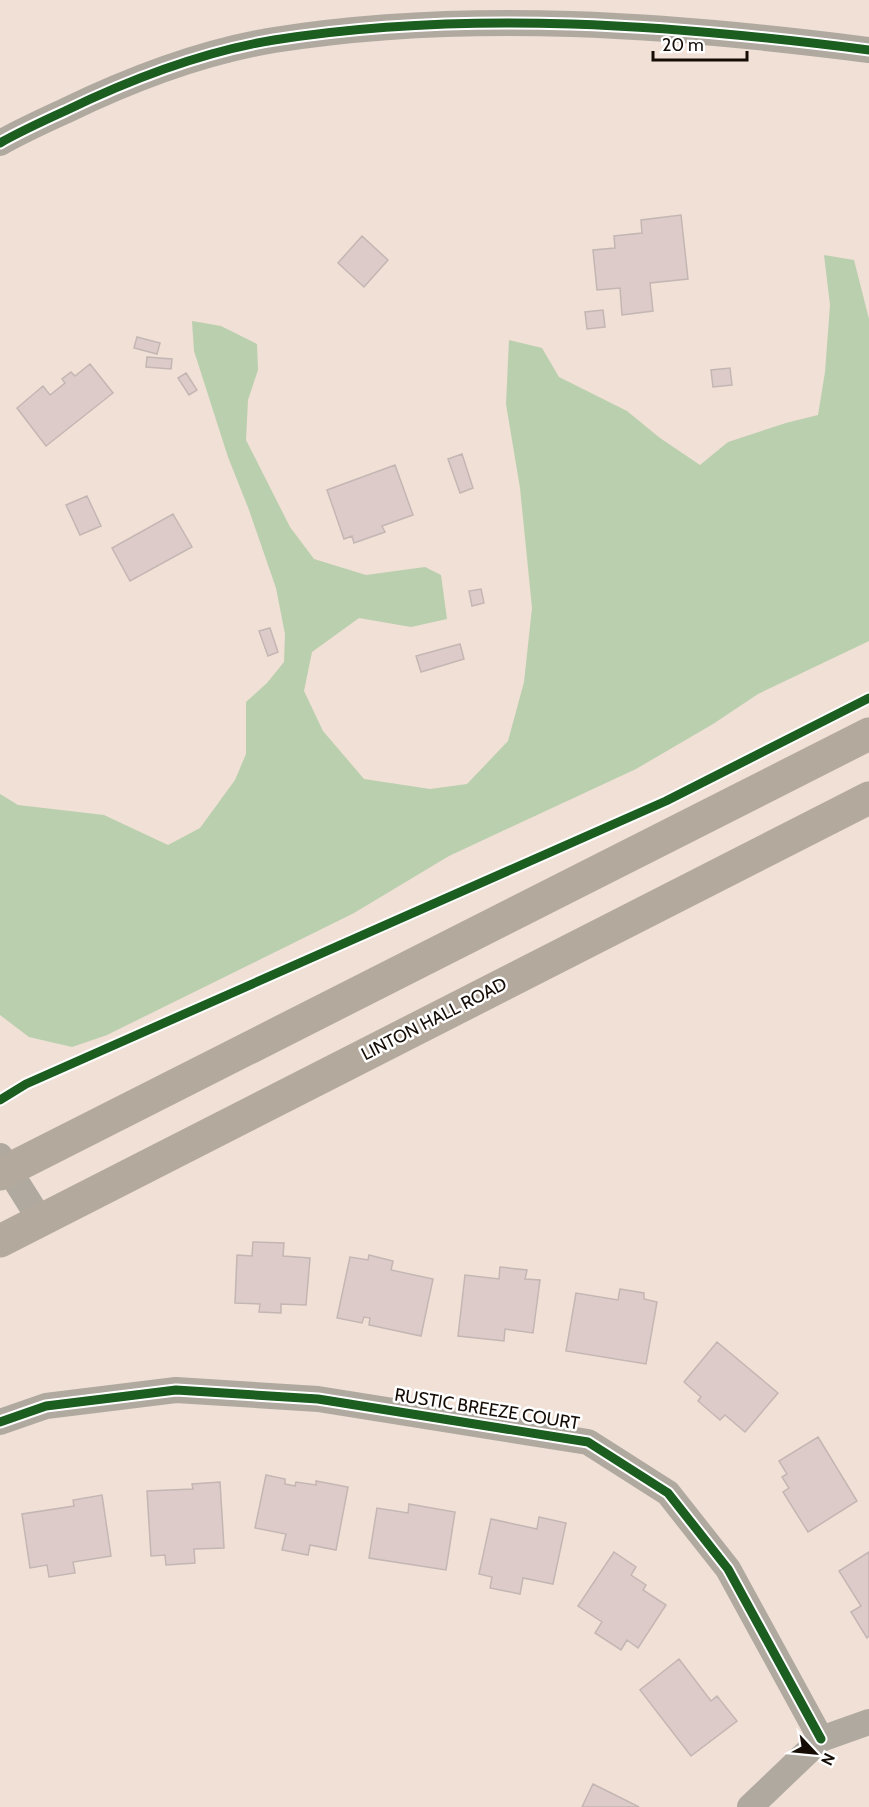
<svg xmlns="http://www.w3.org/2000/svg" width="869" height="1807" font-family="Cabin,sans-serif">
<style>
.forest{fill:#bacfad}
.building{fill:#ddcbca;stroke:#c3b6b3;stroke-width:1.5}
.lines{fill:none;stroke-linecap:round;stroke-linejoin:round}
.minor{stroke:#b0a99f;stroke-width:26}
.primary{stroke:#b4a99d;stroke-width:33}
.cycleway-casing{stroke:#fff;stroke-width:13}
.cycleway{stroke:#1b5e20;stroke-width:9}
.labels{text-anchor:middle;stroke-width:5;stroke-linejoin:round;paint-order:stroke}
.street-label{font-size:18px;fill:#150c06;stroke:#fff}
</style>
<rect width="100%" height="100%" fill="#f0e0d6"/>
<!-- forest -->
<path class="forest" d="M824,255L854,260L869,319V641L758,694L713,724L636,769L449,856L354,913L107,1035L72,1047L29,1037L0,1015V794L18,805L104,815L168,845L200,828L235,780L246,754V702L267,683L284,662L285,634L276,588L249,510L228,457L194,351L192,321L221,326L257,344L258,370L248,400L246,440L290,527L314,559L366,575L425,567L441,575L447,619L411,627L359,618L312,652L304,691L323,731L364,779L430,789L467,784L508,741L524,682L532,608L520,488L506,404L509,340L542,348L559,377L627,411L660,438L700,465L728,442L786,423L818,415L825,372L830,305Z"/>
<!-- building -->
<path class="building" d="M681,215L688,279L650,283L653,311L622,315L620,288L597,290L593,250L615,248L614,236L642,233L641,220Z
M362,236L388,260L364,287L338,263Z
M603,310L605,327L587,329L585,312Z
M137,337L160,343L157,354L134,348Z
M147,357L172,359L171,369L146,367Z
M90,364L113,393L46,446L17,408L43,386L50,395L65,383L62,379L71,372L75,376Z
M730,368L732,385L713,387L711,370Z
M186,373L197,390L189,395L178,378Z
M462,454L473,488L460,493L448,459Z
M395,465L413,515L382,526L385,532L354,543L352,536L344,539L327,490Z
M87,496L101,526L80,535L66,505Z
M173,514L192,547L130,581L112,548Z
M481,589L484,603L472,606L469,591Z
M270,628L278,652L268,656L259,631Z
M460,644L464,659L421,672L416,656Z
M253,1242L284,1243L283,1256L310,1258L306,1305L281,1304V1313L259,1312L260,1304L235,1303L237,1255L252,1256Z
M369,1255L393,1261L391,1270L433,1279L421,1336L369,1325L370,1318L364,1317L362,1323L337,1318L350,1257L368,1260Z
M500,1267L527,1270L525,1279L540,1280L533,1333L505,1329L504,1341L458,1336L465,1275L499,1279Z
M620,1289L644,1293V1299L657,1302L646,1364L566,1351L576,1293L618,1300Z
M717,1342L778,1393L745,1432L725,1415L720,1420L698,1401L701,1397L684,1382Z
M818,1437L857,1501L808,1532L783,1492L789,1488L782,1477L787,1474L779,1461Z
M266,1475L285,1479V1484L295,1486L296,1482L316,1485V1481L348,1487L336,1550L310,1545L308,1555L282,1550L286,1534L255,1528Z
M220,1482L224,1548L194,1549L195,1563L166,1565L165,1555L151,1556L147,1491L193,1489L192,1484Z
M102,1495L111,1556L73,1562L75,1573L49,1577L47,1565L30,1568L22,1514L74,1506L73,1500Z
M409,1504L455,1512L446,1570L369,1558L377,1508L408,1513Z
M539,1517L566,1523L553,1584L523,1578L520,1594L490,1588L492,1577L479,1574L491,1519L537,1529Z
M614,1552L636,1567L631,1575L646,1585L643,1590L666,1605L638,1648L627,1640L621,1650L595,1633L602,1622L578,1606Z
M869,1552V1636L867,1638L851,1612L861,1606L839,1571Z
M679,1659L711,1701L717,1696L737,1721L691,1756L640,1690Z
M593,1784L639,1807H582Z"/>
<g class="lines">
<!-- minor -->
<path class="minor" d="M0,143C21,131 43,121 65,111C131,79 201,52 274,40C469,9 674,25 869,50
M0,1156L41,1221
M0,1422L46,1406L176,1390L318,1399L588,1442L668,1493L728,1569L821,1739
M750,1807L821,1739L869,1722"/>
<!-- primary -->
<path class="primary" d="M0,1174L869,734
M0,1241L869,798"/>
<defs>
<path id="cycleway" d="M0,143C21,131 43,121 65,111C131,79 201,52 274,40C469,9 674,25 869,50
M0,1100L26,1084L666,801L869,698
M0,1422L46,1406L176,1390L318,1399L588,1442L668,1493L728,1569L821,1739"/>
</defs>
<!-- cycleway casing -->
<use href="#cycleway" class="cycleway-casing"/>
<!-- cycleway -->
<use href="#cycleway" class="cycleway"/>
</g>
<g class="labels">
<!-- street labels -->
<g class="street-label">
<text transform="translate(434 1019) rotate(-27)" y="6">LINTON HALL ROAD</text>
<text transform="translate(487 1409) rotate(9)" y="6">RUSTIC BREEZE COURT</text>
</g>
</g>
<!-- north arrow -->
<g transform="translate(815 1753) rotate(116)" stroke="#ffffff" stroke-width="4.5" paint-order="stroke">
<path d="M0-4.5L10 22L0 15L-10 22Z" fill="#150c06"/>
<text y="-9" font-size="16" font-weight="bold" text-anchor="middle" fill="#150c06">N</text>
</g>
<!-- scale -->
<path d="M653 51v9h94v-9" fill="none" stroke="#150c06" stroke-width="3"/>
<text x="662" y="51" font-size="18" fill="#150c06" stroke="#ffffff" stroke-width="4.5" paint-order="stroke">20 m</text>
</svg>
